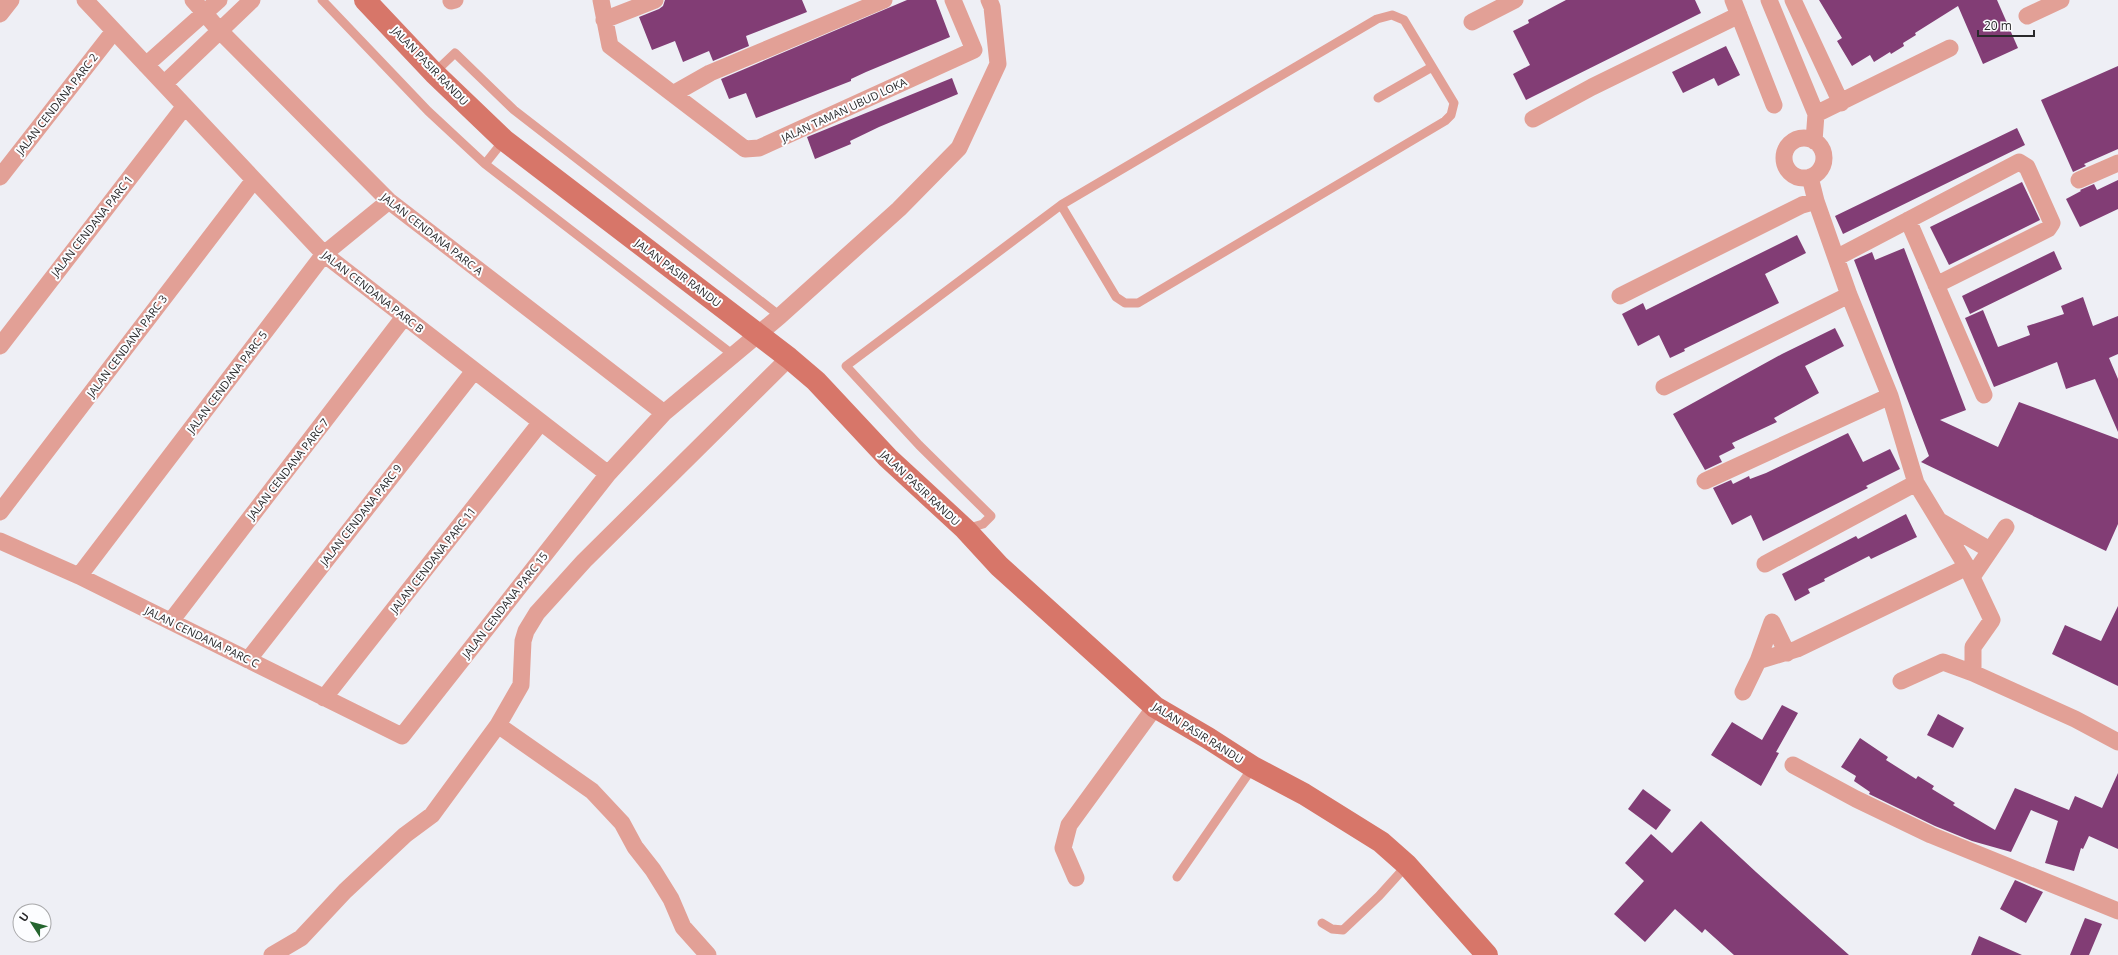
<svg xmlns="http://www.w3.org/2000/svg" width="2118" height="955" font-family="'Open Sans',sans-serif">
<style>
.building{fill:#823d75}
.lines{fill:none;stroke-linecap:round;stroke-linejoin:round}
.service{stroke:#e2a096;stroke-width:9}
.minor{stroke:#e2a096;stroke-width:17}
.secondary{stroke:#d77669;stroke-width:22}
.labels{text-anchor:middle;stroke-width:4;stroke-linejoin:round;paint-order:stroke}
.street-label{font-size:11px;fill:#29292b;stroke:#fcfdff}
</style>
<rect width="100%" height="100%" fill="#eeeff5"/>
<!-- building -->
<path class="building" d="M665,0H802L807,12L746,36L749,46L713,61L709,51L683,62L675,41L652,50L639,17L659,9L663,6Z
M907,0H936L950,37L866,72L851,79V81L756,118L746,93L729,99L721,79Z
M1566,0H1695L1701,13L1526,100L1513,74L1530,65L1513,31L1529,23L1528,20Z
M1819,0H1997L2018,48L1983,64L1958,6L1915,33L1916,35L1903,43L1904,46L1891,54L1890,52L1874,62L1870,55L1852,66L1837,41L1842,38Z
M1726,46L1740,75L1718,86L1714,78L1683,93L1672,72Z
M2118,66V149L2084,164L2086,166L2073,172L2041,100Z
M952,78L958,94L879,127L850,141L851,144L815,159L807,137Z
M2017,128L2025,145L1843,234L1835,216Z
M2118,180V209L2080,227L2066,199L2081,191L2080,190L2094,184L2097,190Z
M2022,182L2040,220L1949,265L1930,227Z
M1797,235L1806,253L1765,274L1779,303L1684,349L1685,351L1670,358L1659,335L1638,346L1622,314L1643,303L1646,310L1660,303Z
M1904,248L1966,410L1940,420L1998,447L2019,402L2118,439V524L2106,551L1921,462L1929,456L1854,260L1872,252L1875,260Z
M2054,251L2062,269L1970,314L1962,296Z
M2083,297L2093,326L2118,316V354L2109,358L2118,379V432L2095,379L2066,389L2057,362L1994,387L1965,318L1983,310L1998,347L2030,335L2027,326L2064,314L2061,306Z
M1835,328L1844,346L1805,366L1819,393L1774,418L1777,422L1732,443L1735,448L1719,456L1722,462L1705,470L1673,414L1782,354Z
M1848,433L1863,462L1890,449L1900,469L1866,486L1868,488L1763,541L1751,515L1732,525L1713,488L1731,480L1733,484L1749,476L1750,479L1766,473Z
M1906,514L1917,537L1871,559L1869,556L1824,579L1825,581L1808,589L1810,593L1795,601L1782,574L1856,536L1858,539Z
M2118,606V686L2052,654L2065,625L2101,641Z
M1782,705L1798,713L1776,752L1779,753L1761,786L1711,755L1732,722L1762,740Z
M1938,714L1964,728L1953,748L1927,735Z
M1860,738L1888,757L1886,760L1916,779L1918,776L1934,786L1932,789L1955,803L1953,805L1995,830L2015,788L2069,810L2075,796L2102,808L2118,773V849L2089,836L2083,849L2081,848L2074,871L2045,863L2058,821L2031,810L2011,852L1972,841L1935,826L1869,794L1870,792L1854,781L1856,776L1841,767Z
M1643,789L1671,810L1656,830L1628,809Z
M1701,821L1756,872L1849,955H1734L1705,929L1702,933L1675,909L1645,942L1614,914L1644,881L1625,863L1651,834L1672,853Z
M2015,880L2043,892L2026,923L2000,909Z
M2085,918L2102,924L2089,955H2070Z
M1979,936L2022,955H1971Z"/>
<g class="lines">
<!-- service -->
<path class="service" d="M322,0L428,111L485,164L732,354
M434,73L455,53L514,110L780,316
M1378,98L1432,67
M485,164L504,140
M966,529L983,524L991,516L919,445L846,366L1061,205L1377,19L1392,15L1404,20L1454,103L1451,115L1445,121L1138,303H1125L1116,297L1061,205
M1177,877L1253,767
M1322,923L1332,929L1343,930L1379,896L1407,865"/>
<!-- minor -->
<path class="minor" d="M85,0L324,254L608,474
M193,0L220,31L389,201L664,413
M601,0L610,46L745,149L759,148L974,50L953,0
M1733,0L1774,105
M1769,0L1816,114L1814,141
M1793,0L1841,103
M451,1L455,0
M0,14L11,0
M2027,16L2061,0
M604,20L655,0
M1472,22L1515,0
M146,65L219,0
M164,84L252,0
M673,94L710,73L884,0
M1816,114L1950,48
M1533,119L1592,87L1739,15
M1784 158a20 20 0 1 1 40 0a20 20 0 1 1-40 0Z
M0,177L114,31
M1810,177L1816,201L1849,295L1890,396L1916,483L1967,567L1992,620L1973,647V673L2075,719L2118,742
M2079,180L2118,163
M1908,220L1984,395
M1836,258L2019,162L2027,167L2052,223L2048,229L1936,285
M1620,296L1802,205L1816,201
M0,346L185,106
M1664,387L1849,295
M1705,481L1890,396
M0,512L254,180
M1940,521L1990,550
M0,541L79,576L402,736L608,474L664,413L780,316L899,209L959,148L998,64L992,7L989,0
M1765,564L1916,483
M79,576L324,254L389,201
M1972,577L2006,527
M171,621L404,317
M1787,653L1772,622L1758,661L1797,649L1967,567
M248,660L474,371
M1901,681L1943,662L1973,673
M1743,692L1758,661
M324,698L541,422
M498,725L592,791L622,823L635,847L653,870L671,899L683,927L708,955
M1793,765L1856,799L1931,835L2118,911
M1076,878L1063,848L1069,825L1155,707
M272,955L301,938L345,891L405,835L432,815L498,725L521,685L523,641L526,631L537,613L584,561L789,358"/>
<!-- secondary -->
<path class="secondary" d="M365,0L434,73L504,140L789,358L816,381L888,458L965,529L999,566L1155,707L1208,738L1253,767L1304,794L1381,842L1407,865L1487,955"/>
</g>
<g class="labels">
<!-- street labels -->
<g class="street-label">
<text transform="translate(430 66) rotate(46)" y="4">JALAN PASIR RANDU</text>
<text transform="translate(57 104) rotate(-52)" y="4">JALAN CENDANA PARC 2</text>
<text transform="translate(844 110) rotate(-25)" y="4">JALAN TAMAN UBUD LOKA</text>
<text transform="translate(92 226) rotate(-52)" y="4">JALAN CENDANA PARC 1</text>
<text transform="translate(432 234) rotate(38)" y="4">JALAN CENDANA PARC A</text>
<text transform="translate(678 273) rotate(37)" y="4">JALAN PASIR RANDU</text>
<text transform="translate(373 292) rotate(38)" y="4">JALAN CENDANA PARC B</text>
<text transform="translate(127 346) rotate(-53)" y="4">JALAN CENDANA PARC 3</text>
<text transform="translate(227 382) rotate(-53)" y="4">JALAN CENDANA PARC 5</text>
<text transform="translate(288 469) rotate(-52)" y="4">JALAN CENDANA PARC 7</text>
<text transform="translate(920 488) rotate(43)" y="4">JALAN PASIR RANDU</text>
<text transform="translate(361 515) rotate(-52)" y="4">JALAN CENDANA PARC 9</text>
<text transform="translate(433 560) rotate(-52)" y="4">JALAN CENDANA PARC 11</text>
<text transform="translate(505 605) rotate(-52)" y="4">JALAN CENDANA PARC 15</text>
<text transform="translate(202 637) rotate(26)" y="4">JALAN CENDANA PARC C</text>
<text transform="translate(1198 733) rotate(32)" y="4">JALAN PASIR RANDU</text>
</g>
</g>
<!-- north arrow -->
<g transform="translate(32 923) rotate(306)"><circle r="19" fill="#fcfdff" stroke="#a8a8aa"/>
<path d="M0-3L7 15L0 10L-7 15Z" fill="#24652f"/>
<text y="-6" font-size="11" font-weight="bold" text-anchor="middle" fill="#29292b">U</text>
</g>
<!-- scale -->
<path d="M1978 30v6h56v-6" fill="none" stroke="#29292b" stroke-width="2"/>
<text x="1984" y="30" font-size="12" fill="#29292b" stroke="#fcfdff" stroke-width="3" paint-order="stroke">20 m</text>
</svg>
